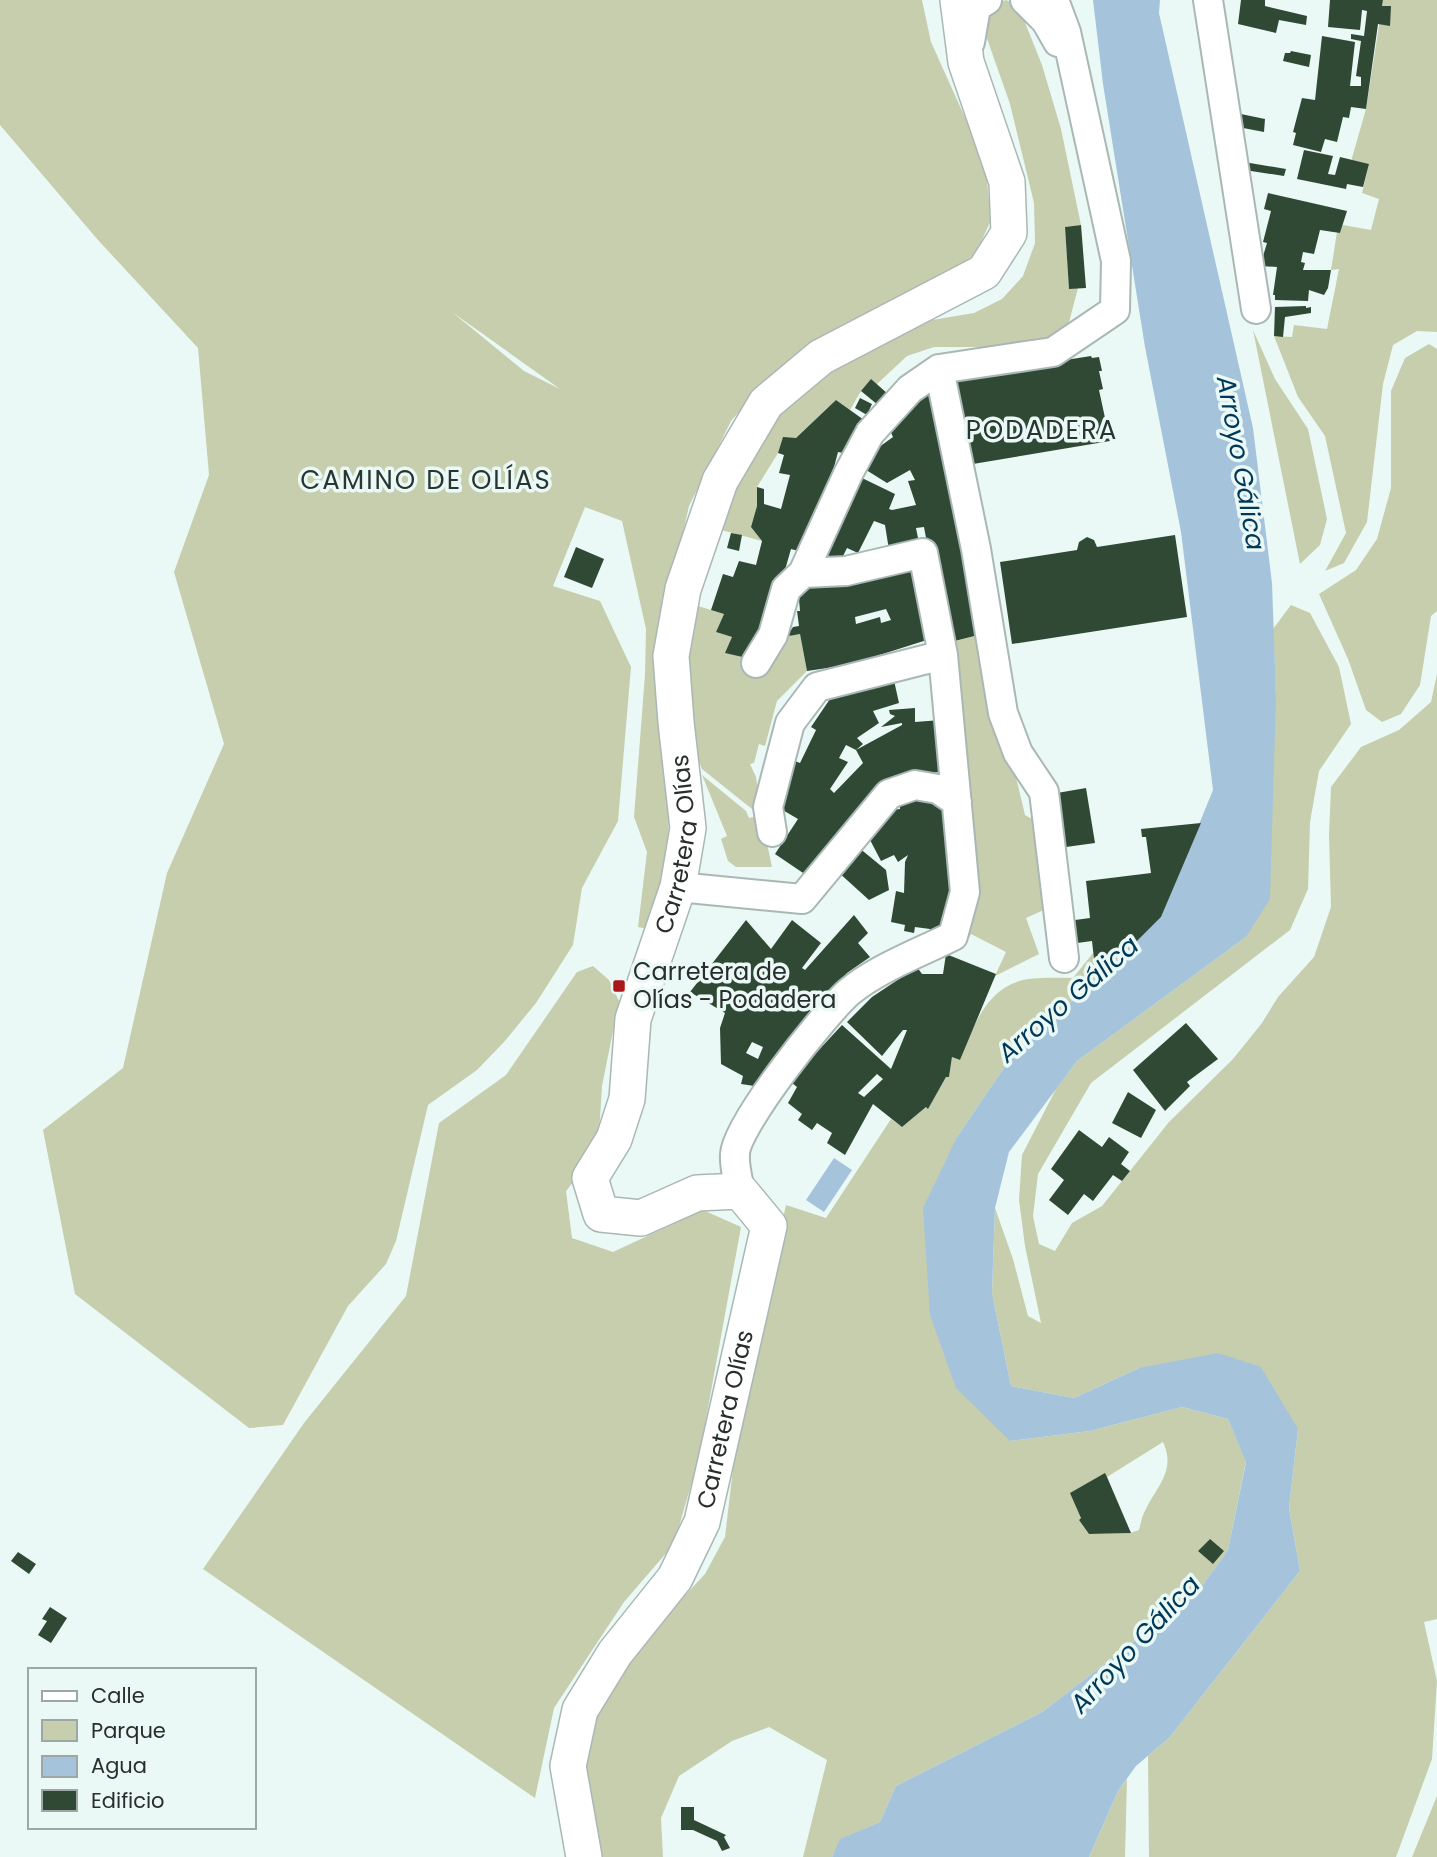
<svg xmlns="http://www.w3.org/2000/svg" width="1437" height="1857" font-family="Poppins,sans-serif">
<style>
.green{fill:#c6ceae;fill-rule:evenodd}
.water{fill:#a5c4dc}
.building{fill:#304935;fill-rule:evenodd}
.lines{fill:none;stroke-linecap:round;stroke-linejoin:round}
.minor-casing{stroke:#aab8b5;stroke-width:32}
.major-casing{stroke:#aab8b5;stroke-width:38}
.minor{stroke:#fff;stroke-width:28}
.major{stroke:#fff;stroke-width:35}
.poi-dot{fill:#ab181c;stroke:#eaf9f5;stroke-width:2.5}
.labels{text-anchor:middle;stroke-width:7;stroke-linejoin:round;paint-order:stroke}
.street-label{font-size:24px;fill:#292e2d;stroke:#eaf9f5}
.poi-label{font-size:24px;fill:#292e2d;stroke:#eaf9f5;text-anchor:start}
.neighbourhood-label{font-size:26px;letter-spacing:2px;fill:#293532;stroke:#eaf9f5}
.water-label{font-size:26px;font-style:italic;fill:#003858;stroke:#eaf9f5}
</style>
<rect width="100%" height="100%" fill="#eaf9f5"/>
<!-- green -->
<path class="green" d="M0,0H922L931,42L985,162L991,220L976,253L945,278L832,338L769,377L731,421L689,506L671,586L668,874L648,929L638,927L647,852L634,817L645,675L646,629L622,521L585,507L553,586L600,601L631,667L618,821L582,888L573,945L536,1003L504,1042L477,1070L428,1105L396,1241L386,1264L348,1306L283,1425L249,1428L75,1294L43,1130L123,1068L167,873L224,744L174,572L209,475L198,348L98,240L0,125ZM452,312L560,389L524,371Z
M1006,0L1018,5L1042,65L1061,129L1081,225L1065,227L1069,288H1078L1067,330L1058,339L1016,347H934L907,356L877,384L861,391L850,410L836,400L796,438H783L778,453L757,487V506L751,527L762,541L714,528L723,496L799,385L914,323L974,313L1002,299L1023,276L1035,243L1034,203L1010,104L984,30L983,16L997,3Z
M1383,0H1437V332L1417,331L1393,345L1383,384L1367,522L1344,563L1325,571L1346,533L1325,436L1298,397L1274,336L1292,337L1294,325L1327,329L1339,269L1331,270L1337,232L1340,233L1343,225L1371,230L1379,199L1362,193L1369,164L1352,160V158L1366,109Z
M1253,330L1275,379L1308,429L1327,519L1320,545L1300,564Z
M1429,344L1437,349V611L1431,616L1420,685L1401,714L1382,722L1366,710L1348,659L1319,594L1356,570L1377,539L1391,488V391L1405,358Z
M1291,605L1310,613L1339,667L1351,724L1319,771L1310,822L1308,889L1290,930L1091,1083L1038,1174L1033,1216L1039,1244L1055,1251L1072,1223L1102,1206L1169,1122L1233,1059L1262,1023L1278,997L1314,957L1331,907L1329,835L1331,787L1361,747L1399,730L1431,702L1437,674V1619L1424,1622L1437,1681L1432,1759L1396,1857H1149L1148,1756L1169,1738L1300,1571L1289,1508L1298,1429L1139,1368L1074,1398L1011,1386L992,1293L995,1208L1013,1259L1028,1316L1041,1323L1025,1246L1019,1200L1022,1155L1056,1089L1077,1061L1246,937L1276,696L1273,629Z
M698,606L724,614L716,632L732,637L726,653L751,659L781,637L800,634L807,671L777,701L765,746L759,744L754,763L750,764L756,777L760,806L752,809L702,769L698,759L684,641Z
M982,634L1025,815L1042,825L1048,908L1026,918L1039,954L995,976L1006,952L971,934L969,938L964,935L971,923L978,889L949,643Z
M702,775L746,811L749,818L761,815L772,867H736L728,861L721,839L727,836Z
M1093,953L1094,959L1121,956L1012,1056L957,1137L1010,1441L1090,1431L1182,1407L1228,1419L1246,1461L1228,1550L1197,1593L1042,1712L896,1786L880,1822L841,1839L832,1857H803L827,1760L769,1727L732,1741L679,1776L661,1818L663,1857H602L584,1756L602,1698L645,1638L705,1574L725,1537L737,1435L786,1205L826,1218L891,1119L902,1127L926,1107L928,1108L946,1077H949L952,1057L960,1060C973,1028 985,989 1023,980C1038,977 1057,978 1073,978ZM1163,1442C1176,1470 1158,1485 1146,1509C1142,1515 1141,1523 1139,1530L1130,1533L1089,1534L1079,1520L1107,1477Z
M593,966L609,980L619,1001L602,1086L598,1151L566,1191L572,1238L613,1252L703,1210L741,1227L699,1457L674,1544L624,1602L554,1708L535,1798L203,1569L304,1423L406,1296L439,1123L506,1075L577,972Z
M1127,1779L1125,1857H1089L1118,1791Z
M1437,1796V1857H1412Z"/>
<!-- water -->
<path class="water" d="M1093,0H1160L1159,13L1253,428L1272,583L1276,696L1270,899L1246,937L1077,1061L1009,1152L995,1208L992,1293L1011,1386L1074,1398L1139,1368L1218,1353L1261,1367L1298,1429L1289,1508L1300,1571L1169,1738L1136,1766L1118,1791L1089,1857H832L840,1839L880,1822L896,1786L1042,1712L1197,1593L1228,1550L1246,1462L1228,1419L1182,1407L1090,1431L1010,1441L956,1388L930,1315L923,1208L957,1137L1012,1056L1121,956L1120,945L1136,942L1161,917L1213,790L1181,532L1145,347L1103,84Z
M834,1158L852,1170L824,1212L806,1200Z"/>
<!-- building -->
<path class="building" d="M1241,0H1265V6L1307,16L1306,25L1279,20L1276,33L1238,24Z
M1330,0H1383L1382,6H1391L1390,26L1378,24L1366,109L1351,107L1349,118L1343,117L1337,142L1325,139L1321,152L1293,145L1296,133L1293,132L1302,98L1315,100L1322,36L1355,42L1350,86H1361V77L1356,76L1361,41L1351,39V34L1364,36L1367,11L1362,10L1360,30L1328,27Z
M1291,51L1311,55L1309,67L1283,61L1285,53H1290Z
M1236,113L1265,119L1264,132L1238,127Z
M1304,150L1333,156L1328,174L1335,175L1340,157L1369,164L1363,187L1347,184L1346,189L1297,179Z
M1238,161L1286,169L1284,176L1238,169Z
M1268,193L1347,211L1340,233L1320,230L1314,254L1303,252L1301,262L1305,263L1303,270H1331L1328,288L1324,295L1309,290L1308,301L1275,300V295H1273L1277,267L1260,266L1267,243L1263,242L1271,211L1264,209Z
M1081,225L1086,288L1069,289L1065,227Z
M1306,306V308L1311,307V313L1285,317L1283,337L1274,336L1275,307Z
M1091,356L1092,358L1099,357L1102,371H1099L1103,389L1099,390L1110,441L967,465L950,378Z
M871,379L888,394L878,405L861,391Z
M920,395L937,396L982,634L951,642L931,543L926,538L924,527L916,528L918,538L915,544L889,550L885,525L874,521L858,553L847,548L840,562L826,559L823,554L833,540L862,478L895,494L889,509L892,510L916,505L908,481L915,480L910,470L887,483L863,468L875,450L893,437L888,426Z
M860,398L872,404L867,415L855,408Z
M836,400L864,420L843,453L838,452L829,486L802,552L791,549L769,626L751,659L725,653L732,637L716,632L724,614L711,610L723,574L733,577L739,561L756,565L762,541L751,527L757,506V487L764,489V504L781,509L790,475L779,473L784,455L778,453L783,437L796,438Z
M731,533L742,535L739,551L727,548Z
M1175,535L1187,617L1012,644L1000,562L1077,550L1079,542L1087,537L1094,540L1097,547Z
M576,547L604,559L592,588L564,577Z
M912,566L930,639L848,665L807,671L800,634L789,636V633L793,627L799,626L797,611H800L798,588L838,585ZM886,609L891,620L881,623L880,617L856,624L855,617Z
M893,676L899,703L873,711L879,723L857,738L863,744L856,750L846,745L839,758L848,762L830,789L834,793L863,763L856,750L902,725V723L881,727L895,716L890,714L889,710L915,708V722L941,720L944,772L905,774L809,877L775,854L798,819L774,805L795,761L800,763L816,730L811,727L832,696Z
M1086,788L1095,843L1066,847L1057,793Z
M918,793L946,809L954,855L944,927L929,932L930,929L915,927L914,933L904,931L905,925L891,922L896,891L904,893L905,862L908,855L898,862L894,855L881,861L868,836L891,810L900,809L899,799Z
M1201,823L1161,917L1136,942L1120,945L1121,956L1094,959L1092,941L1077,943L1075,920L1090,918L1086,881L1151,873L1146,837H1142L1141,829Z
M858,847L886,870L889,890L869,900L837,871Z
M854,915L868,933L858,943L870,957L847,973L832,991L761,1087L741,1084L743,1076L721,1064L720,1028L725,1013L690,992L746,920L771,949L792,920L821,943L802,968L805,970ZM752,1042L763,1047L758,1059L746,1053Z
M946,954L996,974L960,1060L952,1057L949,1077H946L928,1109L926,1107L902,1127L873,1104L845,1155L827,1143L832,1133L817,1123L812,1130L798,1120L802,1114L788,1103L797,1087L792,1083L812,1050L816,1053L842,1025L891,1069L907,1030H903L882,1056L847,1022L872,997L917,967L922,974H943ZM877,1074L883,1079L864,1097L858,1093Z
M1186,1023L1218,1059L1187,1082L1190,1086L1165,1111L1133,1070Z
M1128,1092L1156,1110L1141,1138L1112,1123Z
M1079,1130L1102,1147L1109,1137L1129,1152L1121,1164L1130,1171L1122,1181L1113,1175L1093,1201L1084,1194L1068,1215L1049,1200L1064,1180L1051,1169Z
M1105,1473L1107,1477L1131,1533L1089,1534L1079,1520L1081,1518L1070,1493Z
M1210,1539L1224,1551L1213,1564L1198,1551Z
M18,1552L36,1564L29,1574L11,1561Z
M50,1607L67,1618L51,1643L38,1635L47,1621L42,1619Z
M681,1807H694V1820L726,1835L724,1837L730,1848L722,1851L717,1841L693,1830H681Z"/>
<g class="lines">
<defs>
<path id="minor" d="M1025,0L1046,21L1058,42
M1208,0L1256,309
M970,42L976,7L987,0
M939,369L976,549L1003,713L1018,753L1044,792L1064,958
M756,663L773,635L786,589L803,573L848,474L870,433L910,389L939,369L1053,352L1115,310L1116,261L1066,32L1054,0
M772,832L768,807L790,723L817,687L943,655
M678,887L802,899L889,794L915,785L938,789L957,802
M740,1191C738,1179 734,1166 735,1154C736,1125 825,1013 849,992C878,968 919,953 953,936L965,892L943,655L923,553L846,571L803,573"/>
<g id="major">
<path id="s1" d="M584,1857L568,1766L580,1710L615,1653L675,1578L702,1522L769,1226L740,1191L697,1193L641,1218L601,1214L590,1178L614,1139L627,1099L633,1019L678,887L688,828L676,722L671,656L683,589L720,481L766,403L821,357L984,272L1009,233L1007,182L966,62L958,0"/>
</g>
</defs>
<!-- minor casing -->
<use href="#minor" class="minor-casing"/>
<!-- major casing -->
<use href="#major" class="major-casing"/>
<!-- minor -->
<use href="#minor" class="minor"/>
<!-- major -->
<use href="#major" class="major"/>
</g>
<!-- markers -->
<rect class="poi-dot" x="612" y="979" width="14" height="14" rx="3.5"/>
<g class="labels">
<!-- street labels -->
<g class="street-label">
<text dy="8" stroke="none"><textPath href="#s1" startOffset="1256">Carretera Olías</textPath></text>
<text dy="8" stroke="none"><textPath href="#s1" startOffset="480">Carretera Olías</textPath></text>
</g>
<!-- poi labels -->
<g class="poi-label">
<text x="633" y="980">Carretera de<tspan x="633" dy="28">Olías - Podadera</tspan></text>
</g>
<!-- neighbourhood labels -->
<g class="neighbourhood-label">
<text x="1042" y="439">PODADERA</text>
<text x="426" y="489">CAMINO DE OLÍAS</text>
</g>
<!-- water labels -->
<g class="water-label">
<text transform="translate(1241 463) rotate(80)" y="9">Arroyo Gálica</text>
<text transform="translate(1068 999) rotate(-41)" y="9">Arroyo Gálica</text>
<text transform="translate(1135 1644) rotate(-47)" y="9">Arroyo Gálica</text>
</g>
</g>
<!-- legend -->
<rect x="28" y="1668" width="228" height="161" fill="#eaf9f5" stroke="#9da8a5" stroke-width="2"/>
<rect x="42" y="1691" width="35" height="10" fill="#ffffff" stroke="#9da8a5" stroke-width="2"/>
<text x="91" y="1703" font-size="21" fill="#292e2d">Calle</text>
<rect x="42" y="1720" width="35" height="21" fill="#c6ceae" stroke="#9da8a5" stroke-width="2"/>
<text x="91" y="1738" font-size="21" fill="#292e2d">Parque</text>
<rect x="42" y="1756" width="35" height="21" fill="#a5c4dc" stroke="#9da8a5" stroke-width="2"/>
<text x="91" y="1773" font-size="21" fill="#292e2d">Agua</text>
<rect x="42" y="1790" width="35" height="21" fill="#304935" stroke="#9da8a5" stroke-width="2"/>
<text x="91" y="1808" font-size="21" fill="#292e2d">Edificio</text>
</svg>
